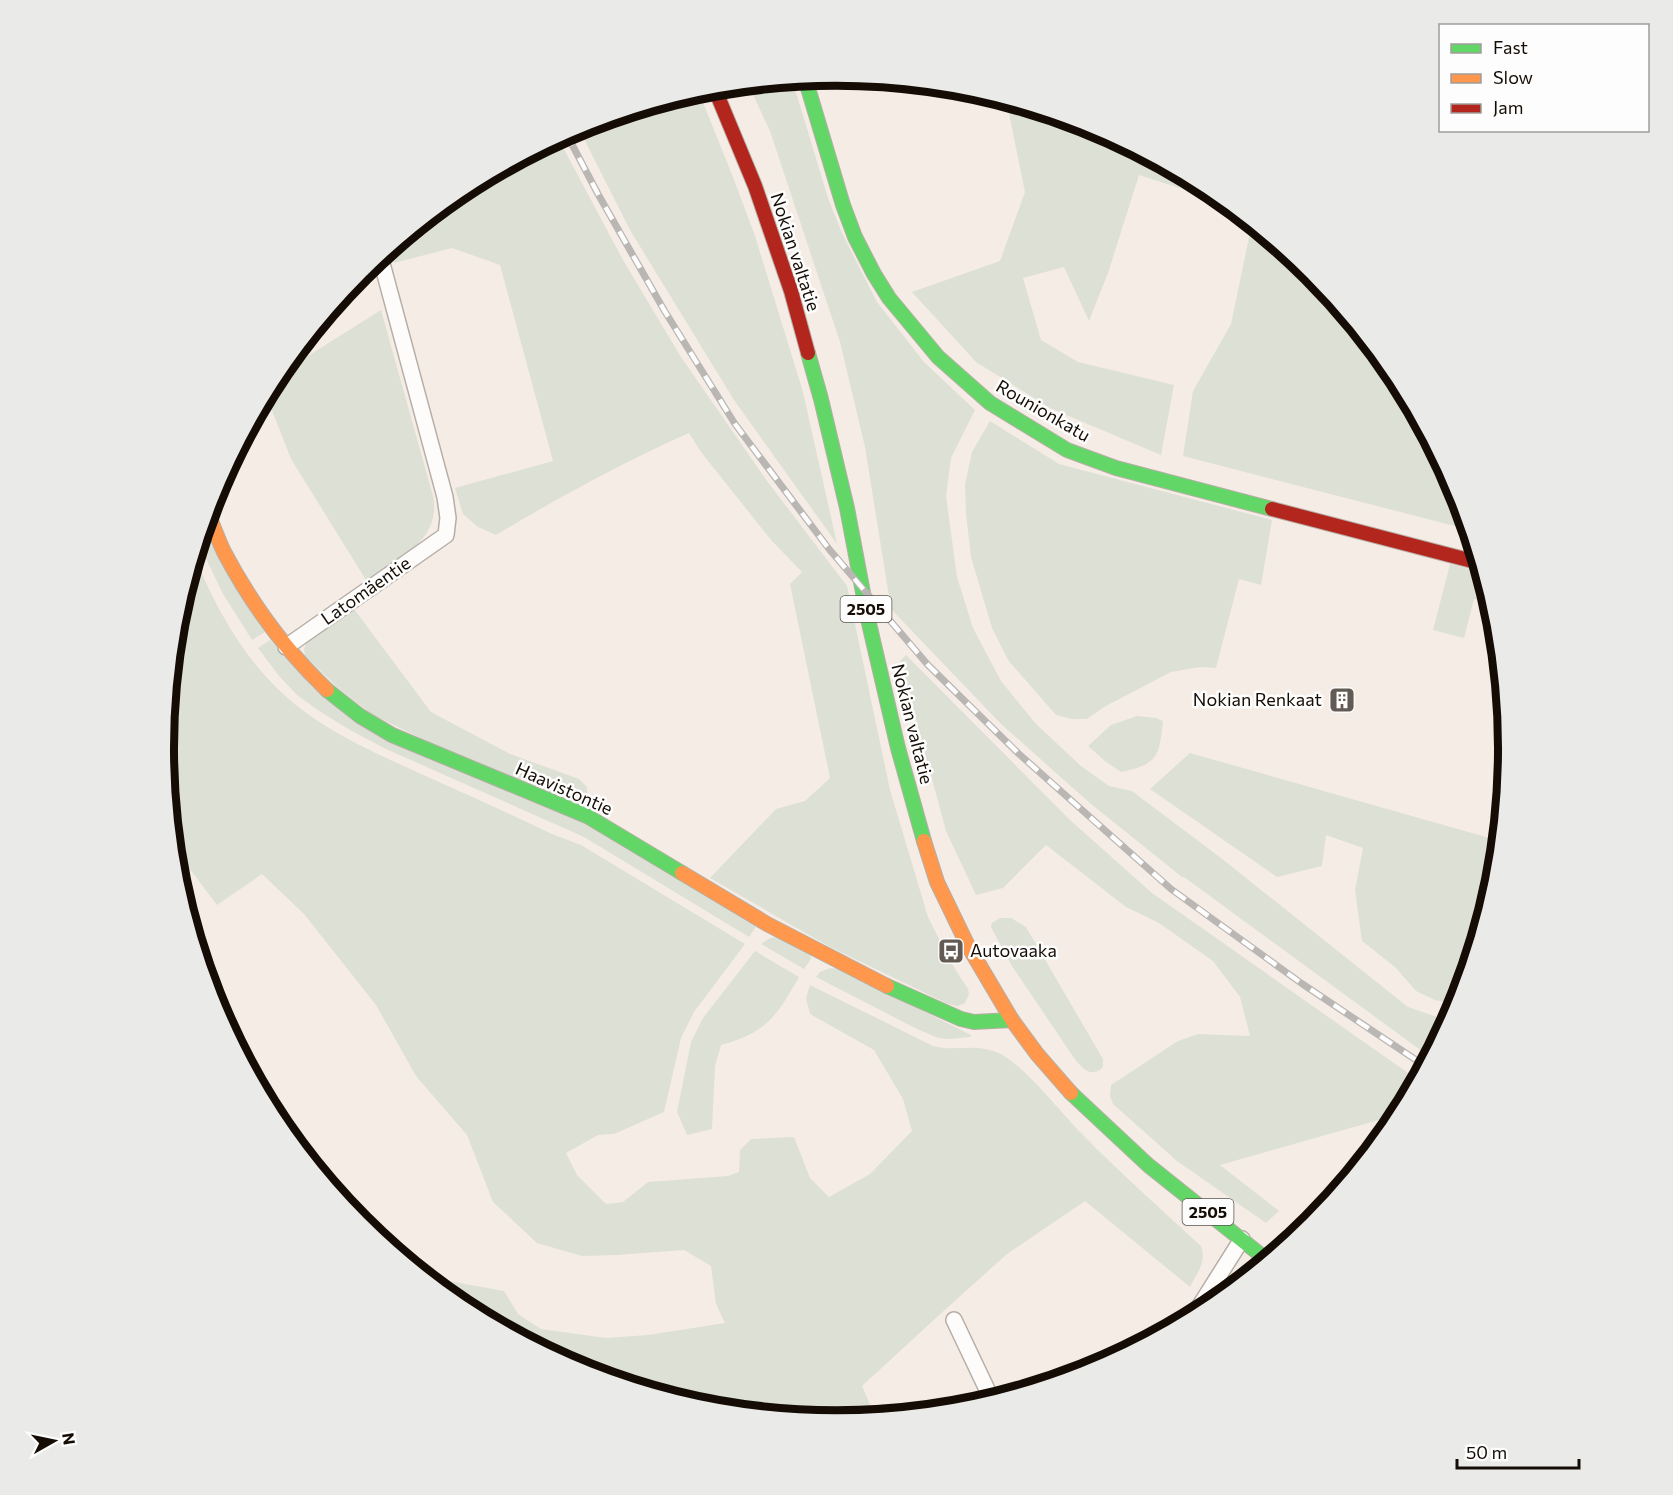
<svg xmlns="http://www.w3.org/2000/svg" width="1673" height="1495" font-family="Commissioner,sans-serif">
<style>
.green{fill:#dde0d4}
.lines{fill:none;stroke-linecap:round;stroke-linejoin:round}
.street-casing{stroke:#b6aea6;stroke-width:18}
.fast-casing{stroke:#b6aea6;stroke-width:16}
.slow-casing{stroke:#b6aea6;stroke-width:16}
.jam-casing{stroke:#b6aea6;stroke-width:16}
.street{stroke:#fefcfb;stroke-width:15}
.fast{stroke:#63d668;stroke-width:14}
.slow{stroke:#ff974d;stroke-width:14}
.jam{stroke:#b3261e;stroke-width:14}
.rail-casing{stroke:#b9b6b4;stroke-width:7}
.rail{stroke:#fdfdfd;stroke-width:4.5;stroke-dasharray:14;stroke-linecap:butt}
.labels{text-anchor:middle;stroke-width:5;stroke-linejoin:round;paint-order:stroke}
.shield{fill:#fdfdfd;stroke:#5b554f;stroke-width:1.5}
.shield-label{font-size:16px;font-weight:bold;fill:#150d05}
.street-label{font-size:18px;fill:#150d05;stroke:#fdfdfd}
.poi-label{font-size:18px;fill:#150d05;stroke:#fdfdfd;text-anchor:end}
.rim{fill:none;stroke:#150d05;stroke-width:8}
</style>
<rect width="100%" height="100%" fill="#f5ede5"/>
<!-- green -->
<path class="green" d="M792,79L828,198L842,233L877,302L924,362L975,410L951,458L946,496L957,577L973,628L1001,681L1036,724L1081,766L1109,786L1132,791L1221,858L1408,1007L1449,1021L1430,1057L1184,877H1182L1091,804L1001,724L891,609L865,447L840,342L770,131L748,84Z
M698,90L733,177L755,236L803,392L837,544L734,400L630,230L578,127Z
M1006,99L1094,126L1210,189L1229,204L1139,175L1108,273L1089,321L1064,267L1023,278L1041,340L1078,362L1174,385L1161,455L1050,408L976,362L912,292L1000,261L1025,192Z
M558,138L623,260L681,357L767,481L847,586L890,790L928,917L950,961L968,989L969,994L965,1003L958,1006L948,1004L830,947L710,878L776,809L805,801L830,778L790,584L802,572L771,540L701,452L689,433C621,463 560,497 496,535L478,527L463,514L455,488L553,461L500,265L452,248L394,263L390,248L436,211C444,208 455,195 463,188Z
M1252,223L1312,272L1396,374L1458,490L1470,530L1183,456L1193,391L1231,324Z
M381,310L433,496C442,541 397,559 366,580L291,459L266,395L276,376Z
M990,421L1059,464L1272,520L1261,585L1239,579L1216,668L1200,667L1171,672L1104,707L1087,719H1072L1056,715L1008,660L992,628L971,557L966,514L965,484L972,452Z
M205,523L265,632L252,640L223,594L199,544Z
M195,558C215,606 243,657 281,692C320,729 371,751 419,773C464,793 508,813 552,834L581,845L745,944L694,1012L681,1038L664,1112L614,1134L598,1135L566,1153L577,1175L606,1204L623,1202L648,1182L728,1176L739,1172L740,1150L751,1139L794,1137L810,1178L829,1197L870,1174L912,1131L903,1099L874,1050L810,1014L806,998L810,985L933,1046C955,1052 972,1043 996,1052C1021,1061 1061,1113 1082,1134C1120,1173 1161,1209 1201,1246C1207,1262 1197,1273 1190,1287L1085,1201L1007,1254L937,1317L862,1386L875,1416L836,1420L705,1407L579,1369L463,1306L451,1297L438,1279L504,1291L518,1314L541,1329L606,1338L648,1335L725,1323L716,1304L711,1266L684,1250L617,1255L582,1256L537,1243L493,1202L467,1135L416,1076L376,1005L304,914L262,874L217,905L174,848L164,747L177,616Z
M1450,564L1483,573L1492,603L1474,599L1464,638L1433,630Z
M354,609L431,712L510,754L579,779L587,787L588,798L579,803L472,763L371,714L336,686L305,656L304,649L306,643Z
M270,640L312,687L591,825L756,927L749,937L584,837L386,749L350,730L319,711L297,695L279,676L258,648Z
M906,655L1070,820L1152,893L1418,1080L1400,1114L1220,1165L1279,1211L1266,1223L1177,1161L1113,1104L1110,1096L1111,1085L1178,1041L1198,1034L1250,1036L1240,997L1213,961L1159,923L1126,907L1046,845L1003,888L976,895L946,831L900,661Z
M1137,716L1156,718L1163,721C1159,756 1159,764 1121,772L1105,761L1088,746L1111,725Z
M1190,753L1500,841L1496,879L1458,1005L1435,1000L1416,991L1395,967L1362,941L1355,890L1363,848L1326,835L1322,866L1277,877L1150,789Z
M1000,918H1011L1026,927L1103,1059V1067C1091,1079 1082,1068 1074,1058L1012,966L991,927L992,923Z
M778,937L810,955L811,959L804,969L761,944L770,938Z
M755,951L799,977C776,1017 767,1032 721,1045L715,1066L712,1129L687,1135L677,1112L691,1042L703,1018Z
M830,968L840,969L971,1035L970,1037L949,1039L938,1038L917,1029L816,977L820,972Z"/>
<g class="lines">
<defs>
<path id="street" d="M286,647L446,535L448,518L445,497L380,256
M1194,1315L1242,1239
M954,1320L992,1400"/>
<path id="fast" d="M805,78L843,205L855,237L874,274L889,298L938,357L990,403L1067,450L1116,468L1272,509
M808,353L821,399L847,508L868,619L898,748L924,841
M327,690L360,716L392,735L587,816L682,873
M887,986L961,1019L974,1022L1012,1020
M1071,1093L1148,1165L1267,1260"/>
<path id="slow" d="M208,513C213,526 218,539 224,552C251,603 285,650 327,690
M924,841L937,882L967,944L1012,1020L1037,1054L1071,1093
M682,873L767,924L887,986"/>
<path id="jam" d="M714,87L755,186L791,291L808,353
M1272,509L1480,563"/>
</defs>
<!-- street casing -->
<use href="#street" class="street-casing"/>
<!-- fast casing -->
<use href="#fast" class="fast-casing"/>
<!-- slow casing -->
<use href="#slow" class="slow-casing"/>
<!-- jam casing -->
<use href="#jam" class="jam-casing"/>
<!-- street -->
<use href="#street" class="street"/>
<!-- fast -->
<use href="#fast" class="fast"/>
<!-- slow -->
<use href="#slow" class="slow"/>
<!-- jam -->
<use href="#jam" class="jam"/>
<defs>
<path id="rail" d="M566,133L598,194L664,310L735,424L829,549L928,665L1019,754L1171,889L1301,983L1425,1066"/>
</defs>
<!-- rail casing -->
<use href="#rail" class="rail-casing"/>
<!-- rail -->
<use href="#rail" class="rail"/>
</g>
<!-- icons -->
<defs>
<symbol id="building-square" viewBox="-11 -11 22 22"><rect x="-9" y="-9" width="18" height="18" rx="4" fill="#635b53" stroke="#fdfdfd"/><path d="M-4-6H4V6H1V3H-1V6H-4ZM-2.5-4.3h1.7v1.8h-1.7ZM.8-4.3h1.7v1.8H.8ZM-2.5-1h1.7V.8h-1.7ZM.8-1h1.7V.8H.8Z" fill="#fff"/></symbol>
<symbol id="bus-square" viewBox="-11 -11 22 22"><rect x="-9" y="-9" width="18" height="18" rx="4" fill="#635b53" stroke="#fdfdfd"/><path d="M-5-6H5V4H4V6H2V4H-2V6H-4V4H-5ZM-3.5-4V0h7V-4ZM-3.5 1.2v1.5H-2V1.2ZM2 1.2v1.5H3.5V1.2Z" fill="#fff"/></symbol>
</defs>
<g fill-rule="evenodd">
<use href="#building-square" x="1327" y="685" width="30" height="30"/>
<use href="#bus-square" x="936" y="936" width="30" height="30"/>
</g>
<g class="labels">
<!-- shield labels -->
<g class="shield">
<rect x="840.5" y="596" width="51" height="26" rx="4.5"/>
<rect x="1182.5" y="1199" width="51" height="26" rx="4.5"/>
</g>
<g class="shield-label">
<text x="866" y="615">2505</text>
<text x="1208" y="1218">2505</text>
</g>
<!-- street labels -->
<g class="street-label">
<text transform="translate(795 252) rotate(72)" y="6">Nokian valtatie</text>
<text transform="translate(1043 411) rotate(30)" y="6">Rounionkatu</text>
<text transform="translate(366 591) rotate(-35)" y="6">Latomäentie</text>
<text transform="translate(912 724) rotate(76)" y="6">Nokian valtatie</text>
<text transform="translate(564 789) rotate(24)" y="6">Haavistontie</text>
</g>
<!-- poi labels -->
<g class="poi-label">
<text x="1322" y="706">Nokian Renkaat</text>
<text x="970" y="957" text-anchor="start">Autovaaka</text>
</g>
</g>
<!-- crop -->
<path d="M0 0H1673V1495H0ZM174 748a662 662 0 1 1 1324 0a662 662 0 1 1-1324 0Z" fill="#eaeae9" fill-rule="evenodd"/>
<path class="rim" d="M174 748a662 662 0 1 1 1324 0a662 662 0 1 1-1324 0Z"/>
<!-- legend -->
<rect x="1439" y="24" width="210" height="108" fill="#fdfdfd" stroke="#a09d9a" stroke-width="1.5"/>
<rect x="1451" y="44" width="30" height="9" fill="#63d668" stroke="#a09d9a" stroke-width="1.5"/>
<text x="1493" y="54" font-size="18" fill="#150d05">Fast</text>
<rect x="1451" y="74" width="30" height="9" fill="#ff974d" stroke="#a09d9a" stroke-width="1.5"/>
<text x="1493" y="84" font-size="18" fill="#150d05">Slow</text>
<rect x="1451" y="104" width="30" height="9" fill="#b3261e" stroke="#a09d9a" stroke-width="1.5"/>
<text x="1493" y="114" font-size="18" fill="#150d05">Jam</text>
<!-- north arrow -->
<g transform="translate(54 1441) rotate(81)" stroke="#fdfdfd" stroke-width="4.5" paint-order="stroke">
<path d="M0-4.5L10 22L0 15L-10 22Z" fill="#150d05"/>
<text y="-9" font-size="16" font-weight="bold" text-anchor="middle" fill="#150d05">N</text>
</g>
<!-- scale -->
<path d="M1457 1459v9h122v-9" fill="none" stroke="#150d05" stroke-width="3"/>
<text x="1466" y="1459" font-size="18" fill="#150d05" stroke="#fdfdfd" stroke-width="4.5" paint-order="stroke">50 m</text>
</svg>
